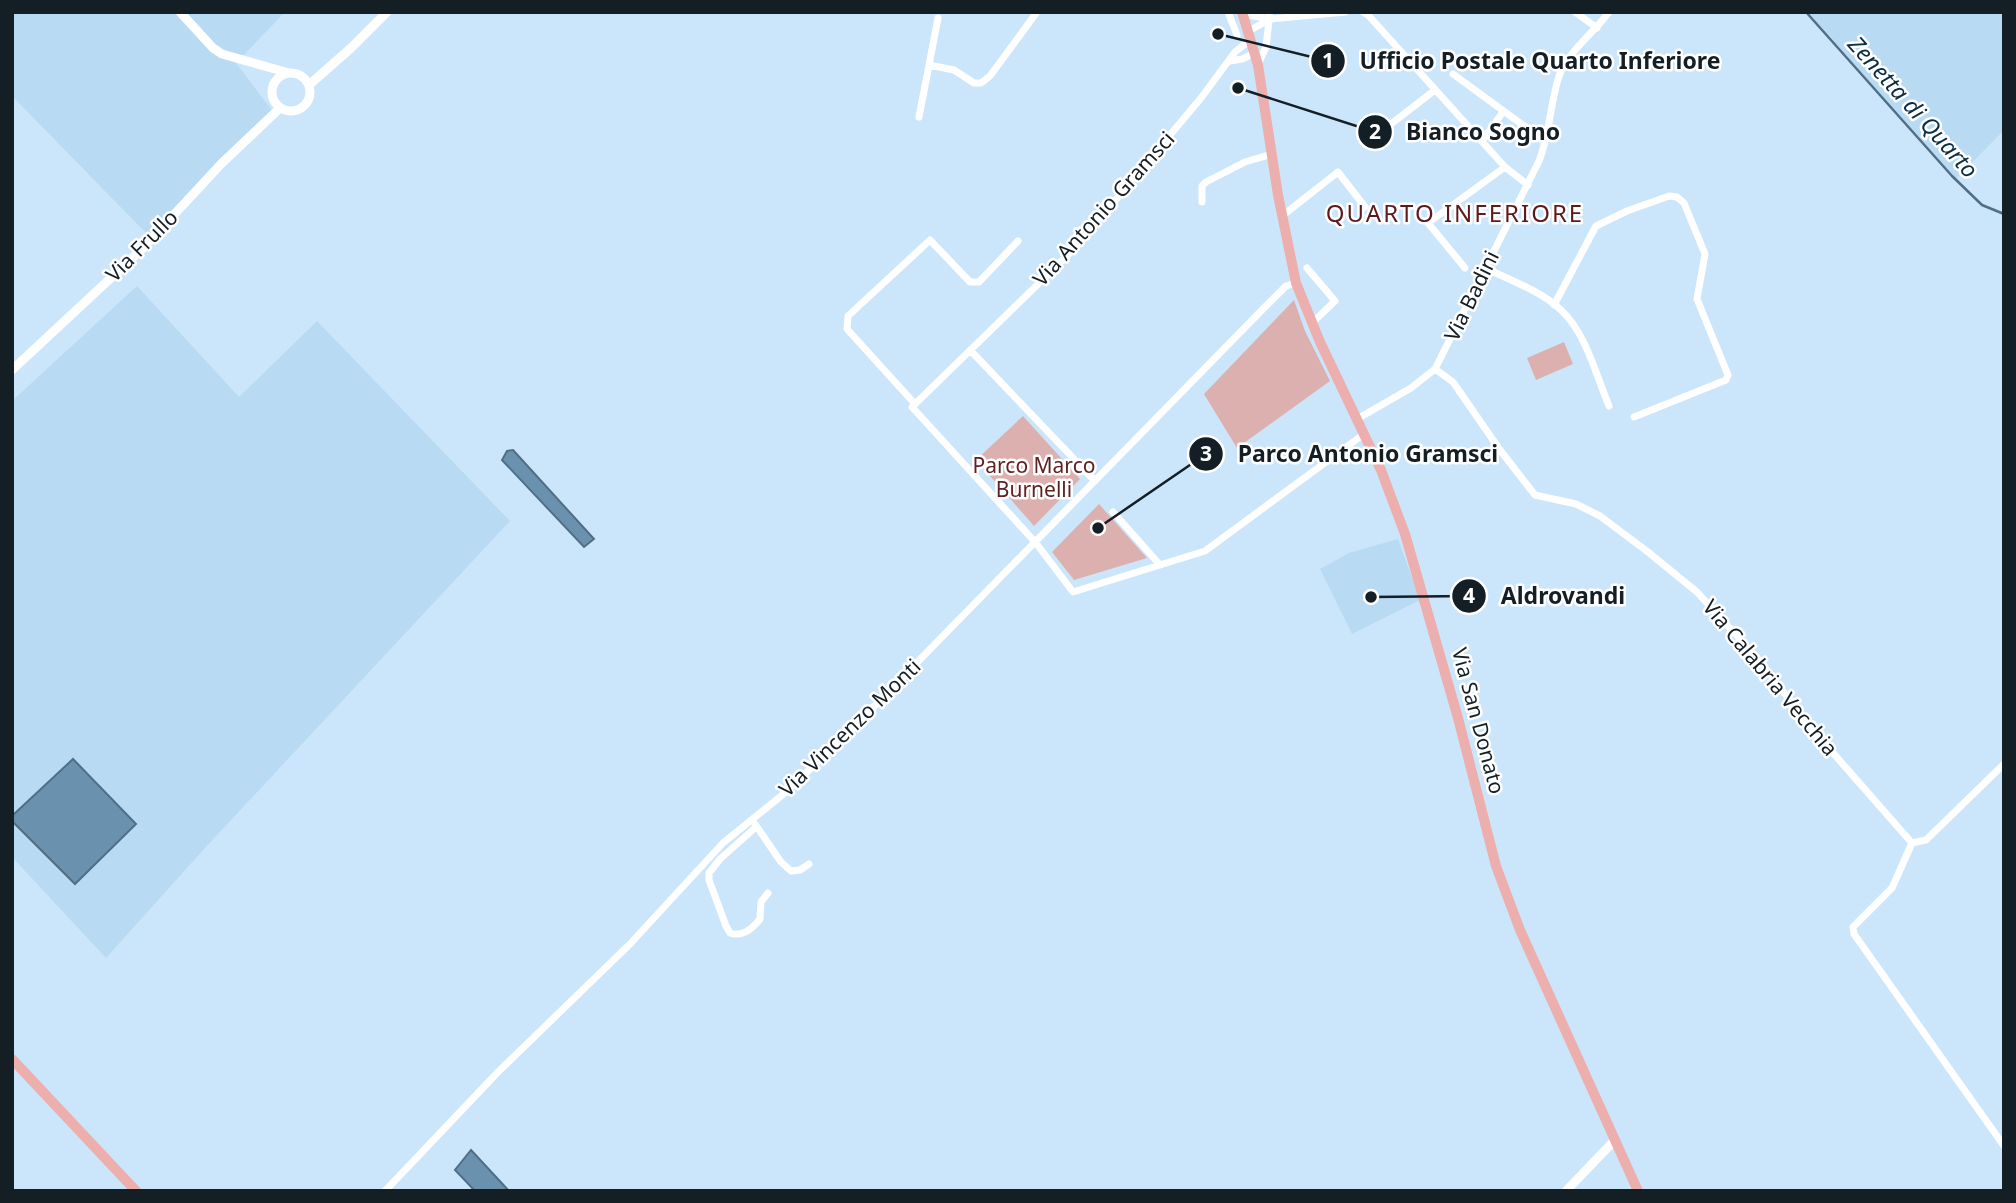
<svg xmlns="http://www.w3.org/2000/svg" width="2016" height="1203" font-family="'Noto Sans',sans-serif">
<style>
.built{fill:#b8daf3}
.green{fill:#dcb0ae}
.water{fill:#6a92af;stroke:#506f86;stroke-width:2}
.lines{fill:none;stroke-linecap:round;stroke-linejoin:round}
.stream{stroke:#506f86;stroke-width:2.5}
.minor{stroke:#fff;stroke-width:7}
.tertiary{stroke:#fff;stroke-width:9}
.primary{stroke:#ecafae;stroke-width:10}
.labels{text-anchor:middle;stroke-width:5;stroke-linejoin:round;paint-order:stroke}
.street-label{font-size:21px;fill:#141e25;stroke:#fff}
.park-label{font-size:21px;fill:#602123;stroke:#fff}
.water-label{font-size:23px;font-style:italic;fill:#0a2d42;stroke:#fff}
.quarter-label{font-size:24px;letter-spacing:2px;fill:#5e191d;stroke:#fff}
.leader{fill:none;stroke:#141e25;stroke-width:2.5}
.callout-dot{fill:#141e25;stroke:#fff;stroke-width:2.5}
.mark-label{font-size:21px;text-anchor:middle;font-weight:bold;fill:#fff}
.callout-label{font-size:23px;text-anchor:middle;font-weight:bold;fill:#141e25;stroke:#fff;stroke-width:5;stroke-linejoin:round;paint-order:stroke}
</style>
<rect width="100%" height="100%" fill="#cbe6fa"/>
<!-- built -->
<path class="built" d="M12,12H285L236,63L274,113L159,230L146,233L12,96Z
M1808,12H2004V130L1956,179Z
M137,286L239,397L317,321L510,521L204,849L106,958L12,857V401Z
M1398,539L1420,600L1352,634L1320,569L1349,553Z"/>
<!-- green -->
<path class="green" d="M1294,300L1305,331L1330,381L1237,448L1204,394Z
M1564,342L1573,364L1536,380L1527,358Z
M1023,416L1080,479L1034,526L976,460Z
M1099,504L1147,558L1074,580L1052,552Z"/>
<!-- water -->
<path class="water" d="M513,450L594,539L584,547L502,460L507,451Z
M73,759L136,824L75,884L12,821V816Z
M471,1150L509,1191H475L455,1170Z"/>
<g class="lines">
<!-- stream -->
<path class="stream" d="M1806,12L1952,176L1982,205L2004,214"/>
<!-- minor -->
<path class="minor" d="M1228,12L1237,35
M1363,12L1368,15L1505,167L1528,185
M1575,12L1597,28
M1243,14L1270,19L1345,12
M938,18L929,65L954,70L974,83H981L990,76L1037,12
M1249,31L1270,19
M1252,44H1245L1235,52L1201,98L1077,246L912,407L1036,543L1073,592L1205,551L1364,434
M1230,61L1242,59L1255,53
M1258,64L1266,47L1270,12
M1453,74L1535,134
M919,117L929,65
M1482,141L1503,112
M1365,144L1435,90
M1202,202V186L1206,182L1245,162L1272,154
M1282,216L1338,172L1365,207
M1307,268L1335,301L1312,323
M1465,268L1428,223L1505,167
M1485,268C1510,280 1541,291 1561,310C1586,333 1596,375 1609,406
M1554,305L1596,226L1627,211L1669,196L1677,197L1684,203L1705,254L1697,299L1728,375L1726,380L1634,417
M970,350L1095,481
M1435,369L1453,382L1500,450L1535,495L1576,504L1600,516L1648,552L1697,592L1759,660L1812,729L1912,843L1926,840L2004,764
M915,404L847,329L848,316L930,240L970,282H979L1018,241
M1357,419L1411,388L1435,369L1539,161C1550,133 1550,104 1559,76C1568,51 1594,33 1609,12
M1113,512L1160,565
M755,824L781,862L791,871L800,870L809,864
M756,827L720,859L709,873V880L726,926L730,933C743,937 752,929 760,919L761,902L768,893
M1912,843L1892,888L1853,927L1854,934L2004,1146
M385,1191L498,1072L630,944L723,843L786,792L851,730L1262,310L1286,286L1296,283"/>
<!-- tertiary -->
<path class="tertiary" d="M180,12L213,48L222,54L289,73
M272 92a19 19 0 1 1 38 0a19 19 0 1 1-38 0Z
M309,85L351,48L387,12
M12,370L142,249L221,164L280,108
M1566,1191L1614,1141"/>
<!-- primary -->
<path class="primary" d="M1242,12L1258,65L1278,195L1296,283L1320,342L1381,470L1405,534L1458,718L1496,866L1520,930L1638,1191
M12,1059L136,1191"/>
</g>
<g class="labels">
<!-- street labels -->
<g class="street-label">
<text transform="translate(1104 209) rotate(-48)" y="7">Via Antonio Gramsci</text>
<text transform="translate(142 246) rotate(-45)" y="7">Via Frullo</text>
<text transform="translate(1472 296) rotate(-64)" y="7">Via Badini</text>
<text transform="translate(1770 678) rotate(50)" y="7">Via Calabria Vecchia</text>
<text transform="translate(1478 721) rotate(75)" y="7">Via San Donato</text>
<text transform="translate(850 728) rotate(-44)" y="7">Via Vincenzo Monti</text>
</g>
<!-- park labels -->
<g class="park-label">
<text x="1034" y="473">Parco Marco<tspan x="1034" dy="24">Burnelli</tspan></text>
</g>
<!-- water labels -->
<g class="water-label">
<text transform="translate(1913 107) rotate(48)" y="8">Zenetta di Quarto</text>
</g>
<!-- quarter labels -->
<g class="quarter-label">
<text x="1455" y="222">QUARTO INFERIORE</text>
</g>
</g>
<!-- callouts -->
<path class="leader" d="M1218 34L1328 61M1238 88L1375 132M1098 528L1206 454M1371 597L1469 596"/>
<g class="callout-dot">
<circle cx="1218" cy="34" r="7"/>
<circle cx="1238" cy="88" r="7"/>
<circle cx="1098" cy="528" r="7"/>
<circle cx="1371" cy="597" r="7"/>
<circle cx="1328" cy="61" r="18"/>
<circle cx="1375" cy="132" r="18"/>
<circle cx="1206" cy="454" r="18"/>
<circle cx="1469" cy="596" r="18"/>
</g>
<g class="mark-label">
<text x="1328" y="68">1</text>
<text x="1375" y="139">2</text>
<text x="1206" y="461">3</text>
<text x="1469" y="603">4</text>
</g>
<g class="callout-label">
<text x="1540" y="69">Ufficio Postale Quarto Inferiore</text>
<text x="1483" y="140">Bianco Sogno</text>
<text x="1368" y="462">Parco Antonio Gramsci</text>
<text x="1563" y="604">Aldrovandi</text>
</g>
<!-- border -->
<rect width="2016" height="1203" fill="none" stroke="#141e25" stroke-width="28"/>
</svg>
